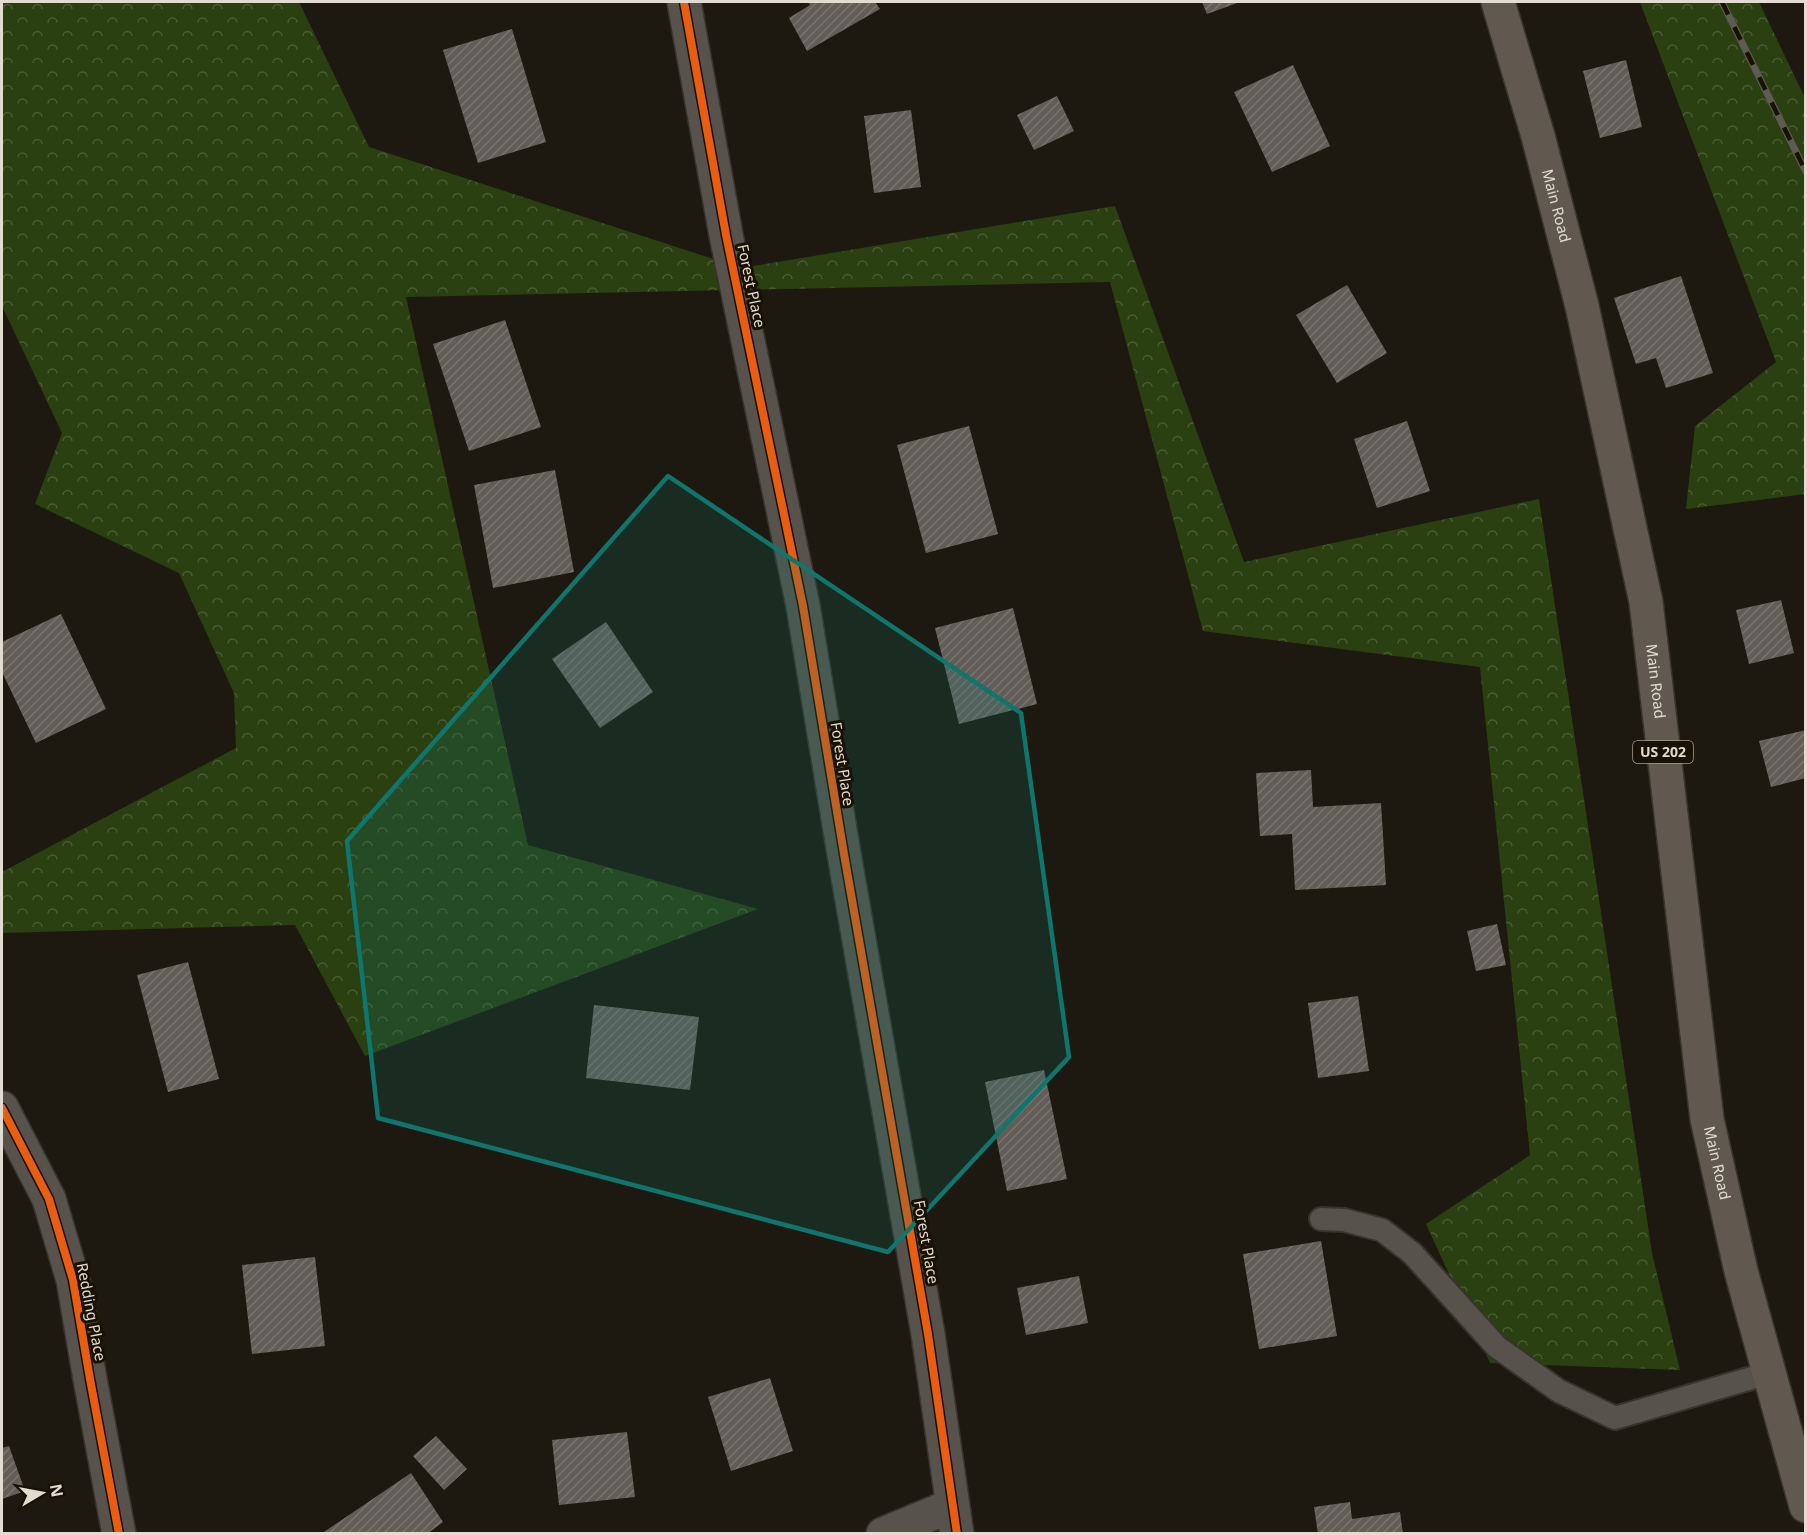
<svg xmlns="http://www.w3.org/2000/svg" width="1807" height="1535" font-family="'Noto Sans',sans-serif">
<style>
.forest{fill:url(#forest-crowns)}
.building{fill:url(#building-hatch)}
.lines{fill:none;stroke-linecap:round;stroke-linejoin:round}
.service-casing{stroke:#36342d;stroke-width:26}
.minor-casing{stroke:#36342d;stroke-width:36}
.primary-casing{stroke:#36342d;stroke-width:36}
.service{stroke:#57534c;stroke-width:22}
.minor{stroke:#57534c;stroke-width:33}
.primary{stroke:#615950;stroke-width:33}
.rail-casing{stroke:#5e5a54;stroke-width:7}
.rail{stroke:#191103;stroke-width:4.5;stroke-dasharray:14;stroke-linecap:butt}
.cycleway-casing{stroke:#191103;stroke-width:11}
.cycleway{stroke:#e95d12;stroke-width:8}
.marked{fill:#0f766e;fill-opacity:0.2;stroke:#0f766e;stroke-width:4.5;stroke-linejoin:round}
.labels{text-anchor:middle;stroke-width:6;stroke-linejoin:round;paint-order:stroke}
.shield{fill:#191103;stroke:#a59e93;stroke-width:1.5}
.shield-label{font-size:14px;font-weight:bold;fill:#e1dbd1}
.street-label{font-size:15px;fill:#e1dbd1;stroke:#191103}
</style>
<defs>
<pattern id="forest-crowns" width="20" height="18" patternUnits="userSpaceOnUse" patternTransform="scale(1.5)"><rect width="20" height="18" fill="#2a4011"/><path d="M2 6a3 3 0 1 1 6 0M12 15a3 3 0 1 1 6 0" fill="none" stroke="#495b33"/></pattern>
<pattern id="building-hatch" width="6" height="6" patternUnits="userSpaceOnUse" patternTransform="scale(1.5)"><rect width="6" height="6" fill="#635d58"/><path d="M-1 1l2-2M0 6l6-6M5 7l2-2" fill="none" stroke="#79746f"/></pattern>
</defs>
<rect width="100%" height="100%" fill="#1d1910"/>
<!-- forest -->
<path class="forest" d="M2,2H299L369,147L741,268L1115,206L1244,562L1539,499L1652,1253L1680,1370L1490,1363L1426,1224L1530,1155L1480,667L1203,631L1110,282L406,297L528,845L758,909L365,1056L295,925L2,933V872L236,748L234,693L179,573L35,504L62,433L2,306Z
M1640,2H1759L1805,98V494L1686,509L1695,426L1776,362Z"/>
<!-- building -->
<path class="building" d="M808,2H875L880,9L807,51L789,18L810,5Z
M1202,2H1240L1207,14Z
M512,29L546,142L478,163L443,50Z
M1626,60L1642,127L1600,138L1583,71Z
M1293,65L1330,146L1272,172L1234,92Z
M1057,96L1074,131L1034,150L1017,115Z
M911,110L921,187L874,193L864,116Z
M1681,276L1713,373L1666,388L1656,358L1636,364L1614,298Z
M1347,285L1387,353L1337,383L1296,315Z
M505,320L541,427L469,451L433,344Z
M1407,421L1430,491L1377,508L1354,439Z
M969,426L998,534L926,553L897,445Z
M555,470L574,572L493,588L474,485Z
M1781,600L1794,653L1749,664L1736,610Z
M1013,608L1037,704L959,724L935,628Z
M61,614L106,709L36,743L2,672V642Z
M606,622L653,692L600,728L552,659Z
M1806,730V778L1771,787L1759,741Z
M1311,770L1313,807L1381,803L1386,885L1295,890L1292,834L1260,836L1256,773Z
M1497,924L1506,965L1476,971L1467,931Z
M188,962L219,1079L168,1092L137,975Z
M1358,996L1369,1071L1318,1078L1308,1003Z
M594,1005L699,1017L690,1090L586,1078Z
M1044,1070L1067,1179L1007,1191L985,1082Z
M1321,1241L1337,1336L1259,1349L1243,1254Z
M315,1257L325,1346L252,1354L242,1265Z
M1079,1276L1088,1323L1026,1335L1017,1288Z
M770,1378L793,1451L731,1471L708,1397Z
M627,1432L635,1497L559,1505L552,1440Z
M436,1436L467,1469L444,1490L413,1456Z
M9,1446L25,1491L2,1499V1448Z
M411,1473L443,1522L427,1534H321Z
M1350,1502L1352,1519L1400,1512L1403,1534H1318L1314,1507Z"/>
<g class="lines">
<defs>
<path id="service" d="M1321,1219L1344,1220L1382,1230L1412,1253L1497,1347L1559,1391L1615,1418L1769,1373"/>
<path id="minor" d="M684,2L726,235L803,606L844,854L928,1334L957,1534
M2,1108L49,1199L73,1280L90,1379L119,1534
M883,1534L953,1505"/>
<g id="primary">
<path id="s1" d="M1498,2L1538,136L1582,306L1646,602L1707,1119L1741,1271L1806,1506"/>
</g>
</defs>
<!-- service casing -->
<use href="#service" class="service-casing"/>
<!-- minor casing -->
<use href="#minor" class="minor-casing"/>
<!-- primary casing -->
<use href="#primary" class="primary-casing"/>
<!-- service -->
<use href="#service" class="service"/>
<!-- minor -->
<use href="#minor" class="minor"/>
<!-- primary -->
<use href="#primary" class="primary"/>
<defs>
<path id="rail" d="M1722,2L1806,172"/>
</defs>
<!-- rail casing -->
<use href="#rail" class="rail-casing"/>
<!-- rail -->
<use href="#rail" class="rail"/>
<defs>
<path id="cycleway" d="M684,2L726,235L803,606L844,854L928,1334L957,1534
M2,1108L49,1199L73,1280L90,1379L119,1534"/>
</defs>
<!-- cycleway casing -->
<use href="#cycleway" class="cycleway-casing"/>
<!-- cycleway -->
<use href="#cycleway" class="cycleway"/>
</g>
<!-- marked area -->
<path class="marked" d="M668,476L1021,713L1069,1057L888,1252L378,1118L347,841Z"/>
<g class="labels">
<!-- shield labels -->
<rect class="shield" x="1633" y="741" width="60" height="22" rx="4.5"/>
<g class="shield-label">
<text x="1663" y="757">US 202</text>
</g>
<!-- street labels -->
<g class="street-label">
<text dy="5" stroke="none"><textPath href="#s1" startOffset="212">Main Road</textPath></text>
<text transform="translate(751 286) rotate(78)" y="5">Forest Place</text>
<text dy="5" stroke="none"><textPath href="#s1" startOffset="698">Main Road</textPath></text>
<text transform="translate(842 764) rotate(81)" y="5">Forest Place</text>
<text dy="5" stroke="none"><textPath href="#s1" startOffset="1184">Main Road</textPath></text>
<text transform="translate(926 1242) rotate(80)" y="5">Forest Place</text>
<text transform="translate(91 1312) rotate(79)" y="5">Redding Place</text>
</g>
</g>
<!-- border -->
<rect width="1807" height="1535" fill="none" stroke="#e1dbd1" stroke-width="6"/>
<!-- north arrow -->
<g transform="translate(42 1493) rotate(80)" stroke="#191103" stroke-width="4.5" paint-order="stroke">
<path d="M0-4.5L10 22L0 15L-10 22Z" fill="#e1dbd1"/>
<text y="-9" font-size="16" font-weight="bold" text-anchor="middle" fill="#e1dbd1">N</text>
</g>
</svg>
